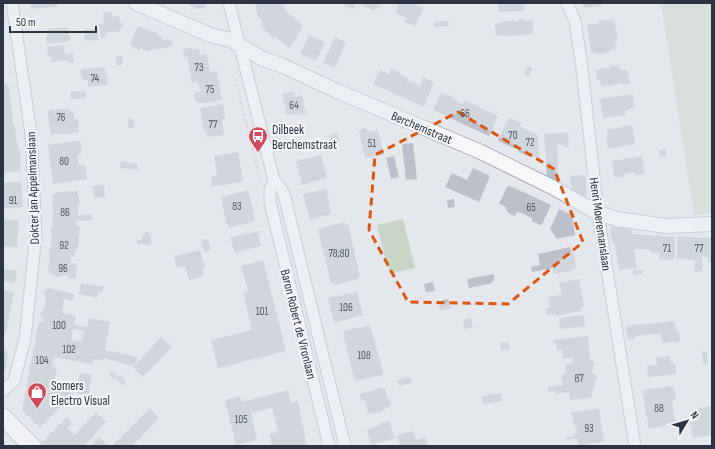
<svg xmlns="http://www.w3.org/2000/svg" width="715" height="449" font-family="'Sofia Sans Condensed',sans-serif">
<style>
.green{fill:#c9d6c5}
.building{fill:#bbc0ca;fill-rule:evenodd}
.lines{fill:none;stroke-linecap:round;stroke-linejoin:round}
.minor-casing{stroke:#a9aeb7;stroke-width:13}
.tertiary-casing{stroke:#a9aeb7;stroke-width:16}
.primary-casing{stroke:#a3abb8;stroke-width:19}
.path{stroke:#c2c5cb;stroke-width:2;stroke-dasharray:3 3;stroke-linecap:butt}
.minor{stroke:#f7f8fa;stroke-width:11}
.tertiary{stroke:#f7f8fa;stroke-width:14}
.primary{stroke:#fff;stroke-width:17}
.marked{fill:none;stroke:#df570f;stroke-width:3;stroke-dasharray:8 5;stroke-linejoin:round}
.labels{text-anchor:middle;stroke-width:4;stroke-linejoin:round;paint-order:stroke}
.number-label{font-size:11px;fill:#4f5766}
.street-label{font-size:13px;fill:#2b3445;stroke:#f4f6f9}
.poi-label{font-size:13px;fill:#2b3445;stroke:#f4f6f9;text-anchor:start}
</style>
<rect width="100%" height="100%" fill="#e4e7ec"/>
<!-- green -->
<path class="green" d="M661,3H712V213L694,215Z
M403,219L415,268L389,274L377,225Z"/>
<!-- building -->
<path class="building" d="M30,3H58V6L31,9Z
M188,3H204L205,7L198,9L197,8L188,5Z
M255,3H283L285,10L303,26L301,28L302,29L296,36L298,37L289,48L276,37L275,39L261,27L263,25L260,18H258Z
M345,3H353L355,4L353,9L344,5Z
M359,3H381L379,7H378L376,10L374,9V11Z
M399,3H412L423,8L415,26L404,22L406,18L395,13Z
M498,3H524V11L499,12Z
M583,3H602V6L583,8Z
M112,12V17L119,16L120,24L123,23V27L120,28V31L105,33L106,37L101,38L99,24H104L103,13Z
M519,19H525V21L533,20V34L508,36L496,35L495,24L507,21H519Z
M614,19L618,41H615L616,49L610,50V52L600,54H595V52L591,53L587,25L599,24L598,21Z
M448,21L449,26L434,27V22Z
M138,26L157,33L156,34L162,37L163,40L171,39L173,46L147,51L140,48L139,50L131,46L132,44H130Z
M68,27L70,41L47,44L46,38L47,34V29Z
M94,29H97L98,40L85,41L83,30Z
M309,35L325,42L316,61L300,54Z
M335,37L346,42L335,68L323,63Z
M64,45L65,54L73,53L74,62L68,63V60L51,62V56H48L47,47Z
M192,48L193,50L199,49L200,55L207,54L210,72L217,71L222,100L204,103L203,102L198,103L195,100L194,95L196,92L201,91L200,87H199L198,82L192,83L187,57H184L183,49Z
M116,56H122L123,65H116Z
M619,65L620,70L625,69L628,71L630,84L622,85V83L608,86V85L601,86L600,79L597,80L596,70L605,68L609,69L611,66Z
M528,66L533,68L529,76L524,74Z
M105,67V73L107,74L108,85L88,87V80H83V76H81L80,71L82,69Z
M391,68L401,73L400,75L408,78L406,81L410,83V81L420,86L423,77L434,82L424,107L373,84L380,70L389,74Z
M8,84L10,92L13,125L15,126L16,133L15,134L20,153L21,171L3,173V85Z
M85,91L86,98L71,99L70,92Z
M294,91L295,97L302,95L306,114L299,115L298,113L287,115L282,94Z
M441,93L453,97L452,99L463,104L464,100L498,116L489,136L433,110Z
M633,94L635,108L625,110V115L603,118L600,99Z
M223,104L225,118L222,119L224,135L207,137L206,130L204,131L200,108Z
M68,109L71,110V112L74,111V119H78L79,132L68,134H52L51,137L48,114L49,110Z
M133,118L134,128H129L128,119Z
M509,118L521,123L520,126L523,128L538,135L539,159L529,154L528,156L519,152V149L518,150L498,141V140Z
M632,125L635,144L608,149L606,139L608,138L607,130Z
M362,128H365L369,132L378,130L384,154L365,158L359,132Z
M337,133L340,142L331,144L329,135Z
M568,133L569,147H564V145H557L559,184L547,178L544,134Z
M75,141L76,142L80,141L82,153H79V155H77L79,165H85L87,179L53,184L48,145Z
M413,143L417,179L406,180L402,144Z
M666,149V156L660,157L659,150Z
M238,152L243,181L213,187L211,185L212,183L211,180L213,176H217L214,156Z
M321,155L327,178L302,185L296,161Z
M394,156L399,177L391,179L386,158Z
M642,156L645,174L635,175V172L624,174V177L615,178L612,161Z
M121,161L136,164L138,165V170L120,168Z
M473,168L490,176L479,202L445,187L452,173L467,180Z
M585,175L587,195L584,197L572,191L570,176Z
M21,181L23,207L3,209V183Z
M104,185L105,197L94,198L93,186Z
M510,186L551,205L542,224L540,225L532,221V218L522,213L517,212L515,216L510,214L507,211L505,206L499,204L507,187Z
M325,189L327,190L331,214L310,220L303,194Z
M248,190L254,212L255,221L228,228V225H227L221,197Z
M71,191H77L80,203H78V215L92,214V220L76,221V226H80L78,249H76L75,257L71,256L70,263L77,264L76,279L68,278V276L62,275V277H55V275L51,274L48,272L50,257L49,256L52,238L51,228L53,227L52,222L53,217L52,196L55,193Z
M454,199L455,207L448,208L447,200Z
M559,209L572,215L575,235L557,239L550,229Z
M3,219L19,220L17,247L3,246Z
M345,222L346,225L348,224L360,276H358L359,279L335,285L334,283L331,284L318,230L321,229V228Z
M613,225L631,227L632,234L676,237L674,260L659,259L660,253H651V250L634,249L637,268L619,270L615,245H613L610,229Z
M258,231L261,246L235,253L230,238Z
M145,232H149V235H151V245L137,244V240H142V236L145,235Z
M678,236L705,238L707,237L712,238V262H708V258L702,257V271L694,272L695,260H686V258L676,259Z
M208,239L211,250L204,252L201,241Z
M570,247L571,251L573,250L576,268L571,269L572,271L554,274L553,268L532,272L531,267L540,265L538,254Z
M200,250L205,268L202,269L204,276L189,280L185,266L177,268L174,256Z
M263,260L286,351L218,368L211,340L252,330L243,292L248,291L241,266Z
M3,269L17,271L15,283L3,281Z
M633,270H643V274L633,275Z
M494,274V281H492V283L469,288L467,279Z
M579,279L584,306L580,307L581,311L555,316V314L547,315L545,309L550,307L548,297L562,295L559,283Z
M433,282L435,291L426,292L424,284Z
M81,283L104,287L102,293L99,292L97,298L79,294Z
M48,288L74,294L73,301L64,299L62,313L76,316L74,324L87,327L89,318L110,322L105,350L137,357L135,365H130L103,358V361L94,359L93,363L95,365L54,357L52,367L56,368L57,370L52,389L74,393L40,428L22,410L34,346H36L37,344L35,341L36,333L39,322H43L44,318L41,317L40,313L44,309L46,297L44,294V291ZM73,329L84,331L82,342L71,340Z
M3,290L14,292L6,333L3,332Z
M357,292L363,315L334,323L328,298Z
M448,299L451,308L441,311L438,302Z
M584,315L585,326L560,329L559,318Z
M471,318L473,327L465,329L463,320Z
M675,321L676,331H679L680,341L662,343L661,333L635,336V339L628,340L626,326Z
M370,325L383,372H382L383,375L356,381L355,378H354L343,334H344V331Z
M588,336L590,360H593L594,366H593V370L586,371L592,370L593,374H596L597,381H594L595,388H592L593,391L591,392L592,397L570,400L569,392L555,394V391L548,392V387L563,385L561,375L566,374L565,364L573,363V357L563,359L562,352H563V350L557,351L556,343H554V340Z
M161,337L172,347L143,377L133,367Z
M508,342L510,349L501,351L500,343Z
M3,349L7,350L6,353L8,354L5,372L3,371Z
M707,351L708,364H703L702,352Z
M670,356L671,363H675L676,374L648,377L647,366L657,365L656,358Z
M112,371L118,376L114,380L109,374Z
M80,373L92,375L88,396L76,393Z
M120,375L126,382L123,386L116,379Z
M411,377L412,383L399,386L397,380Z
M671,386V387H674L676,400L672,401L676,424L649,429L642,390Z
M380,388H385L387,398H389L391,406L385,408L386,409L380,411L381,412L368,414L365,400L361,401L360,394Z
M288,390L291,403L298,401L307,446H272L269,434L278,432L272,408L251,413L257,440L236,445L225,400L240,396L242,402Z
M501,393L502,401L483,404L482,396Z
M712,406V435L693,438L690,422L700,420L698,408Z
M150,408L159,418L132,446H112Z
M599,409L604,441L579,446L577,438L566,440L565,437L574,436V433H577L576,425L574,426L571,412Z
M96,412L106,422L84,446H44L41,443L65,419L68,418L71,422V424L67,428L75,435Z
M390,421L393,436H395L396,438L371,445L367,429L380,425L379,423Z
M413,431L416,440L426,437L428,445L423,446H400L397,435Z
M99,437L108,446H90Z"/>
<g class="lines">
<defs>
<path id="minor" d="M229,3L274,180L280,187L284,194L345,446
M567,3L575,21L581,60L598,213L635,446
M274,180L270,190V202L329,446
M3,391L14,381L25,339L36,234L31,134L12,3"/>
<path id="tertiary" d="M136,3L210,35L231,40L263,59L281,65L337,91L481,152L552,187L598,213L617,219L666,226L712,224"/>
<path id="primary" d="M3,417L32,446"/>
</defs>
<!-- minor casing -->
<use href="#minor" class="minor-casing"/>
<!-- tertiary casing -->
<use href="#tertiary" class="tertiary-casing"/>
<!-- primary casing -->
<use href="#primary" class="primary-casing"/>
<!-- path -->
<path class="path" d="M235,78L261,182
M3,442L7,446"/>
<!-- minor -->
<use href="#minor" class="minor"/>
<!-- tertiary -->
<use href="#tertiary" class="tertiary"/>
<!-- primary -->
<use href="#primary" class="primary"/>
</g>
<!-- marked area -->
<path d="M0 0H715V449H0ZM458,112L554,169L583,242L508,304L408,302L369,230L375,155Z" fill="#e4e7ec" fill-opacity=".55" fill-rule="evenodd"/>
<path class="marked" d="M458,112L554,169L583,242L508,304L408,302L369,230L375,155Z"/>
<!-- icons -->
<defs>
<symbol id="bus-pin" viewBox="-11 -11 22 30"><path d="M0 17L-7.5 6A9.5 9.5 0 1 1 7.5 6Z" fill="#d1495b" stroke="#f4f6f9"/><path d="M-5-6H5V4H4V6H2V4H-2V6H-4V4H-5ZM-3.5-4V0h7V-4ZM-3.5 1.2v1.5H-2V1.2ZM2 1.2v1.5H3.5V1.2Z" fill="#fff"/></symbol>
<symbol id="shop-pin" viewBox="-11 -11 22 30"><path d="M0 17L-7.5 6A9.5 9.5 0 1 1 7.5 6Z" fill="#d1495b" stroke="#f4f6f9"/><path d="M-5-2.5h2.3a2.7 3.5 0 0 1 5.4 0H5L5.5 6h-11ZM-1.5-2.5h3a1.5 2.3 0 0 0-3 0Z" fill="#fff"/></symbol>
</defs>
<g fill-rule="evenodd">
<use href="#bus-pin" x="247" y="125" width="22" height="30"/>
<use href="#shop-pin" x="26" y="381" width="22" height="30"/>
</g>
<g class="labels">
<!-- number labels -->
<g class="number-label">
<text x="199" y="71">73</text>
<text x="95" y="82">74</text>
<text x="210" y="93">75</text>
<text x="294" y="109">64</text>
<text x="465" y="117">66</text>
<text x="61" y="121">76</text>
<text x="213" y="128">77</text>
<text x="513" y="139">70</text>
<text x="530" y="146">72</text>
<text x="372" y="147">51</text>
<text x="64" y="165">80</text>
<text x="13" y="204">91</text>
<text x="237" y="210">83</text>
<text x="531" y="211">65</text>
<text x="65" y="216">86</text>
<text x="64" y="249">92</text>
<text x="667" y="252">71</text>
<text x="699" y="252">77</text>
<text x="339" y="257">78;80</text>
<text x="63" y="272">96</text>
<text x="346" y="311">106</text>
<text x="262" y="315">101</text>
<text x="59" y="329">100</text>
<text x="69" y="353">102</text>
<text x="364" y="359">108</text>
<text x="42" y="364">104</text>
<text x="579" y="382">87</text>
<text x="659" y="412">88</text>
<text x="241" y="423">105</text>
<text x="589" y="432">93</text>
</g>
<!-- street labels -->
<g class="street-label">
<text transform="translate(422 127) rotate(23)" y="5">Berchemstraat</text>
<text transform="translate(32 188) rotate(-92)" y="5">Dokter Jan Appelmanslaan</text>
<text transform="translate(601 224) rotate(82)" y="5">Henri Moeremanslaan</text>
<text transform="translate(299 324) rotate(76)" y="5">Baron Robert de Vironlaan</text>
</g>
<!-- poi labels -->
<g class="poi-label">
<text x="272" y="134">Dilbeek<tspan x="272" dy="15">Berchemstraat</tspan></text>
<text x="51" y="390">Somers<tspan x="51" dy="15">Electro Visual</tspan></text>
</g>
</g>
<!-- border -->
<rect width="715" height="449" fill="none" stroke="#2b3445" stroke-width="8"/>
<!-- north arrow -->
<g transform="translate(687 421) rotate(52)" stroke="#f4f6f9" stroke-width="3" paint-order="stroke">
<path d="M0-3L7 15L0 10L-7 15Z" fill="#2b3445"/>
<text y="-6" font-size="11" font-weight="bold" text-anchor="middle" fill="#2b3445">N</text>
</g>
<!-- scale -->
<path d="M10 26v6h86v-6" fill="none" stroke="#2b3445" stroke-width="2"/>
<text x="16" y="26" font-size="12" fill="#2b3445" stroke="#f4f6f9" stroke-width="3" paint-order="stroke">50 m</text>
</svg>
